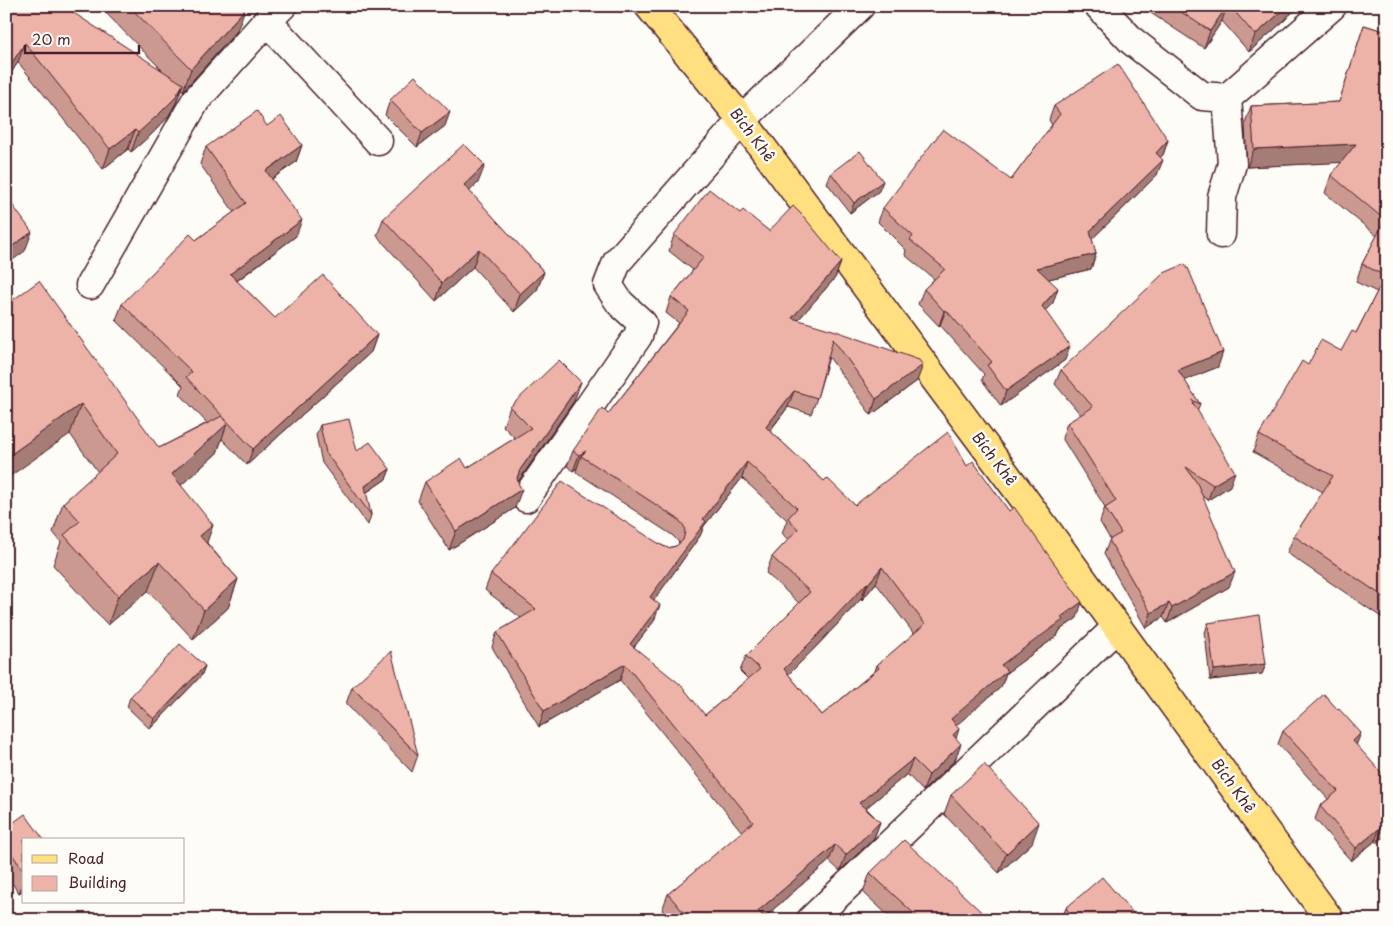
<svg xmlns="http://www.w3.org/2000/svg" width="1393" height="926" font-family="'Playpen Sans',sans-serif">
<style>
.lines{fill:none;stroke-linecap:round;stroke-linejoin:round}
.minor-casing{stroke:#4a1f2b;stroke-width:31}
.major-casing{stroke:#4a1f2b;stroke-width:31}
.minor{stroke:#fdfcf7;stroke-width:28}
.major{stroke:#ffdf80;stroke-width:28}
.wall{fill:#cc9990;stroke:#4a1f2b;fill-rule:evenodd}
.shaded-wall{fill:#a67d76;stroke:#4a1f2b}
.building{fill:#edb2a8;stroke:#4a1f2b;fill-rule:evenodd}
.labels{text-anchor:middle;stroke-width:5;stroke-linejoin:round;paint-order:stroke}
.street-label{font-size:15px;fill:#4a1f2b;stroke:#fdfcf7}
</style>
<rect width="100%" height="100%" fill="#fdfcf7"/>
<filter id="ink" filterUnits="userSpaceOnUse"><feTurbulence type="fractalNoise" baseFrequency=".02" numOctaves="2"/><feDisplacementMap in="SourceGraphic" scale="10" xChannelSelector="R" yChannelSelector="G"/><feConvolveMatrix kernelMatrix="1 2 1 2 8 2 1 2 1" color-interpolation-filters="sRGB"/></filter>
<g filter="url(#ink)">
<g class="lines">
<defs>
<path id="minor" d="M1099,6L1132,41L1202,96L1227,98L1332,6
M267,21L378,141
M1221,234L1222,197L1232,164L1227,98
M90,285L196,100L267,21L282,6
M526,498L638,336L642,323L620,303L608,285L617,262L742,120L860,6
M811,920L1117,627"/>
<path id="major" d="M649,6L742,120L1022,496L1330,920"/>
</defs>
<!-- minor casing -->
<use href="#minor" class="minor-casing"/>
<!-- major casing -->
<use href="#major" class="major-casing"/>
<!-- minor -->
<use href="#minor" class="minor"/>
<!-- major -->
<use href="#major" class="major"/>
</g>
<!-- wall -->
<path class="wall" d="M6,6L162,70L99,6H241L237,31L183,91L181,89L176,103L168,117L152,134L131,152L128,149L103,169L18,62L6,81Z
M1140,6H1301L1288,16L1286,19L1249,52L1222,21L1204,48Z
M1364,25L1387,32V621L1287,553L1294,536L1323,492L1253,452L1259,435L1308,365L1341,351L1356,333L1377,292L1356,282L1362,264L1377,236L1325,193L1331,175L1342,162L1247,167L1245,123L1251,106L1339,102Z
M390,100L445,126L417,147L385,115Z
M1054,106L1168,140L1163,155L1160,158L1157,175L1092,239L1096,254L1091,269L1049,279L1053,303L1045,311L1065,360L1001,406L982,380L984,374L940,325L939,326L918,304L924,289L934,279L905,255L906,250L878,222L883,208L1011,180L1052,125L1049,120Z
M267,126L302,145L296,162L272,179L296,236L237,281L275,318L377,335L371,352L247,465L222,439L217,453L181,485L207,543L238,579L228,608L193,639L148,591L108,625L53,565L61,542L53,532L63,503L98,472L70,434L6,305L159,448L207,423L180,394L183,386L116,320L122,304L196,240L234,212L200,164L206,147Z
M831,173L879,191L850,213L827,183Z
M478,183L469,191L544,272L537,290L514,312L473,267L436,301L377,236L383,219Z
M740,213L769,231L841,262L835,278L798,320L917,381L871,415L829,357L817,398L811,414L788,407L770,431L824,481L855,505L967,466L1077,618L1060,630L1057,636L1006,673L1001,687L956,725L955,760L923,791L907,774L866,808L880,822L874,838L840,871L829,861L761,920H670L662,910L668,894L742,832L620,680L539,727L492,647L497,632L521,618L485,590L491,574L661,545L668,548L676,546L679,544L678,541L672,535L576,472L577,468L573,471L567,466L573,451L608,414L679,323L666,313L671,297L693,270L669,251L674,235ZM742,478L787,520L782,533L788,540L772,557L766,573L799,603L746,656L740,671L748,679L705,715L634,647L654,621V600L700,536L704,526ZM876,583L914,634L877,665L875,671L822,715L788,674L812,651L861,599L862,600Z
M1218,367L1184,380L1200,404L1197,411L1230,486L1208,500L1202,496L1229,587L1167,623L1163,617L1146,628L1104,554L1110,539L1100,522L1105,507L1062,438L1067,423L1081,415L1055,384L1061,370Z
M574,401L518,482L515,508L449,550L418,501L425,482L467,468L515,438L503,426L510,407Z
M320,425L357,451L390,469L386,479L366,493L371,515L368,525L322,463L316,435Z
M1208,623L1266,664L1262,674L1210,680L1205,633Z
M205,666L201,676L150,729L127,707L130,697Z
M352,687L418,755L412,772L346,704Z
M1283,731L1357,746L1387,834L1377,843L1375,841L1351,861L1315,819L1320,806L1328,799L1278,744Z
M951,795L1032,843L999,873L944,814Z
M6,828L24,840V890L19,893L6,875Z
M870,873L990,920H893L863,892Z
M1066,908L1139,920H1061Z"/>
<!-- shaded-wall -->
<path class="shaded-wall" d="M1227,6L1222,21L1204,48L1210,31Z
M1288,6H1301L1288,16L1286,19L1249,52L1255,35Z
M245,9L237,31L183,91L191,69Z
M25,43L18,62L6,81V72Z
M183,84L176,103L168,117L152,134L131,152L138,133Z
M450,112L445,126L417,147L422,133Z
M135,130L128,149L103,169L110,149Z
M1168,140L1163,155L1150,168L1156,153Z
M1356,144L1350,162L1247,167L1254,149Z
M302,145L296,162L260,187L266,171Z
M1163,160L1157,175L1085,246L1090,231Z
M485,165L478,183L457,203L464,185Z
M883,181L879,191L850,213L854,203Z
M302,220L296,236L224,290L230,274Z
M32,232L25,251L6,265L7,250Z
M479,249L473,267L436,301L442,283Z
M1096,254L1091,269L1032,283L1037,268Z
M841,262L835,278L786,334L792,318Z
M544,272L537,290L514,312L520,294Z
M1058,288L1053,303L1036,320L1042,306Z
M946,310L940,325L939,326L944,311Z
M377,335L371,352L247,465L253,449Z
M1070,346L1065,360L1001,406L1006,391Z
M1223,352L1218,367L1173,385L1178,370Z
M923,365L917,381L871,415L876,399Z
M581,382L574,401L513,489L520,470Z
M794,391L788,407L760,443L766,427Z
M81,404L70,434L6,479V458Z
M227,424L217,453L161,503L172,474Z
M586,451L581,456L577,468L573,471L579,455Z
M747,462L742,478L704,526L700,536L645,613L650,597L703,519Z
M390,469L386,479L361,496L365,486Z
M1235,472L1230,486L1208,500L1213,485Z
M522,489L515,508L449,550L456,531Z
M213,525L203,554L200,536Z
M159,562L148,591L108,625L118,596Z
M882,567L876,583L862,600L868,584Z
M1235,572L1229,587L1167,623L1172,608Z
M238,579L228,608L193,639L204,610Z
M867,583L861,599L812,651L778,685L784,669Z
M1082,602L1077,618L1060,630L1057,636L1006,673L1001,687L945,735L951,719L1001,665L1061,617Z
M1169,603L1163,617L1146,628L1151,613Z
M660,605L654,621L624,660L630,644Z
M625,664L620,680L539,727L544,711Z
M1266,664L1262,674L1210,680L1214,670Z
M205,666L201,676L150,729L154,719Z
M959,729L954,745L953,735Z
M1361,733L1356,746L1353,741Z
M961,744L955,760L923,791L929,775Z
M913,759L907,774L854,818L859,803Z
M880,822L874,838L840,871L846,855Z
M1039,823L1032,843L999,873L1006,854Z
M1387,825V834L1377,843L1382,830Z
M1380,828L1375,841L1351,861L1356,848Z
M835,845L829,861L761,920H755L758,911Z
M24,880V890L19,893Z"/>
<!-- building -->
<path class="building" d="M6,6H63L183,84L175,98L159,114L138,133L135,130L110,149L25,43L6,72Z
M129,6H241L245,9L191,69Z
M1172,6H1227L1210,31Z
M1230,6H1288L1255,35Z
M1364,25L1387,32V599L1294,536L1333,476L1259,435L1302,361L1308,365L1321,340L1341,351L1352,331L1356,333L1385,276L1362,264L1385,220L1331,175L1356,144L1254,149L1251,106L1339,102Z
M1118,64L1168,140L1156,153L1163,160L1090,231L1096,254L1037,268L1058,288L1042,306L1070,346L1006,391L987,365L992,362L946,310L944,311L924,289L945,269L910,240L913,236L883,208L943,129L1011,180L1060,114L1054,106Z
M415,76L450,112L422,133L390,100Z
M257,111L267,126L281,116L302,145L266,171L302,220L230,274L275,318L323,275L377,335L253,449L186,377L192,372L122,304L190,234L196,240L246,203L206,147Z
M464,144L485,165L464,185L544,272L520,294L479,249L442,283L383,219Z
M860,151L883,181L854,203L831,173Z
M709,189L740,213L743,210L769,231L793,206L804,217L841,262L792,318L836,331L919,360L923,365L876,399L833,339L817,398L794,391L766,427L824,481L827,478L855,505L948,432L967,466L973,461L1009,511L1014,507L1082,602L1061,617L1063,620L1001,665L1007,671L951,719L959,729L953,735L961,744L929,775L913,759L859,803L880,822L846,855L835,845L758,911L763,916L758,920H690L668,894L753,822L625,664L544,711L497,632L536,609L491,574L562,481L661,545L668,548L676,546L683,540L685,532L684,526L678,519L581,456L586,451L579,455L573,451L602,408L608,414L689,311L671,297L704,257L674,235ZM747,462L797,508L788,518L798,529L772,557L810,592L746,656L760,669L705,715L681,685L630,644L660,605L650,597L706,521L703,519ZM882,567L925,624L877,665L879,668L822,715L784,669L818,635L867,583L868,584Z
M6,196L32,232L7,250L6,249Z
M1185,264L1187,269L1188,268L1223,352L1178,370L1200,404L1192,400L1194,403H1193L1235,472L1213,485L1186,467L1197,483L1235,572L1172,608L1169,603L1151,613L1109,540L1121,533L1105,508L1116,501L1067,423L1093,407L1061,370L1164,273Z
M39,281L159,448L222,416L227,424L172,474L213,525L200,536L238,579L204,610L159,562L118,596L64,535L80,521L63,503L117,454L81,404L6,458V305Z
M559,360L581,382L520,470L517,478L519,485L522,489L456,531L425,482L461,458L467,468L531,428L510,407Z
M349,419L357,451L370,442L390,469L365,486L371,515L326,453L320,425Z
M1259,615L1266,664L1214,670L1208,623Z
M180,644L205,666L154,719L130,697Z
M391,651L418,755L352,687Z
M1324,694L1338,710L1339,709L1361,733L1353,741L1387,779V825L1382,830L1380,828L1356,848L1320,806L1338,791L1283,731Z
M984,764L1039,823L1006,854L951,795Z
M25,814L44,840H24V871L6,846V828Z
M904,840L990,920H921L870,873Z
M1102,877L1139,920H1075L1066,908Z"/>
</g>
<g class="labels">
<!-- street labels -->
<g class="street-label">
<text transform="translate(752 135) rotate(53)" y="5">Bích Khê</text>
<text transform="translate(994 459) rotate(53)" y="5">Bích Khê</text>
<text transform="translate(1233 786) rotate(54)" y="5">Bích Khê</text>
</g>
</g>
<!-- margin -->
<rect width="1393" height="926" fill="none" stroke="#fdfcf7" stroke-width="25"/>
<rect x="12" y="12" width="1368" height="901" fill="none" stroke="#4a1f2b" stroke-width="2" filter="url(#ink)"/>
<!-- legend -->
<rect x="22" y="838" width="162" height="65" fill="#fdfcf7" stroke="#b5a4a5"/>
<rect x="32" y="855" width="25" height="8" fill="#ffdf80" stroke="#b5a4a5"/>
<text x="68" y="864" font-size="15" fill="#4a1f2b">Road</text>
<rect x="32" y="876" width="25" height="15" fill="#edb2a8" stroke="#b5a4a5"/>
<text x="68" y="888" font-size="15" fill="#4a1f2b">Building</text>
<!-- scale -->
<path d="M25 45v8h114v-8" fill="none" stroke="#4a1f2b" stroke-width="2.5"/>
<text x="32" y="45" font-size="15" fill="#4a1f2b" stroke="#fdfcf7" stroke-width="4" paint-order="stroke">20 m</text>
</svg>
